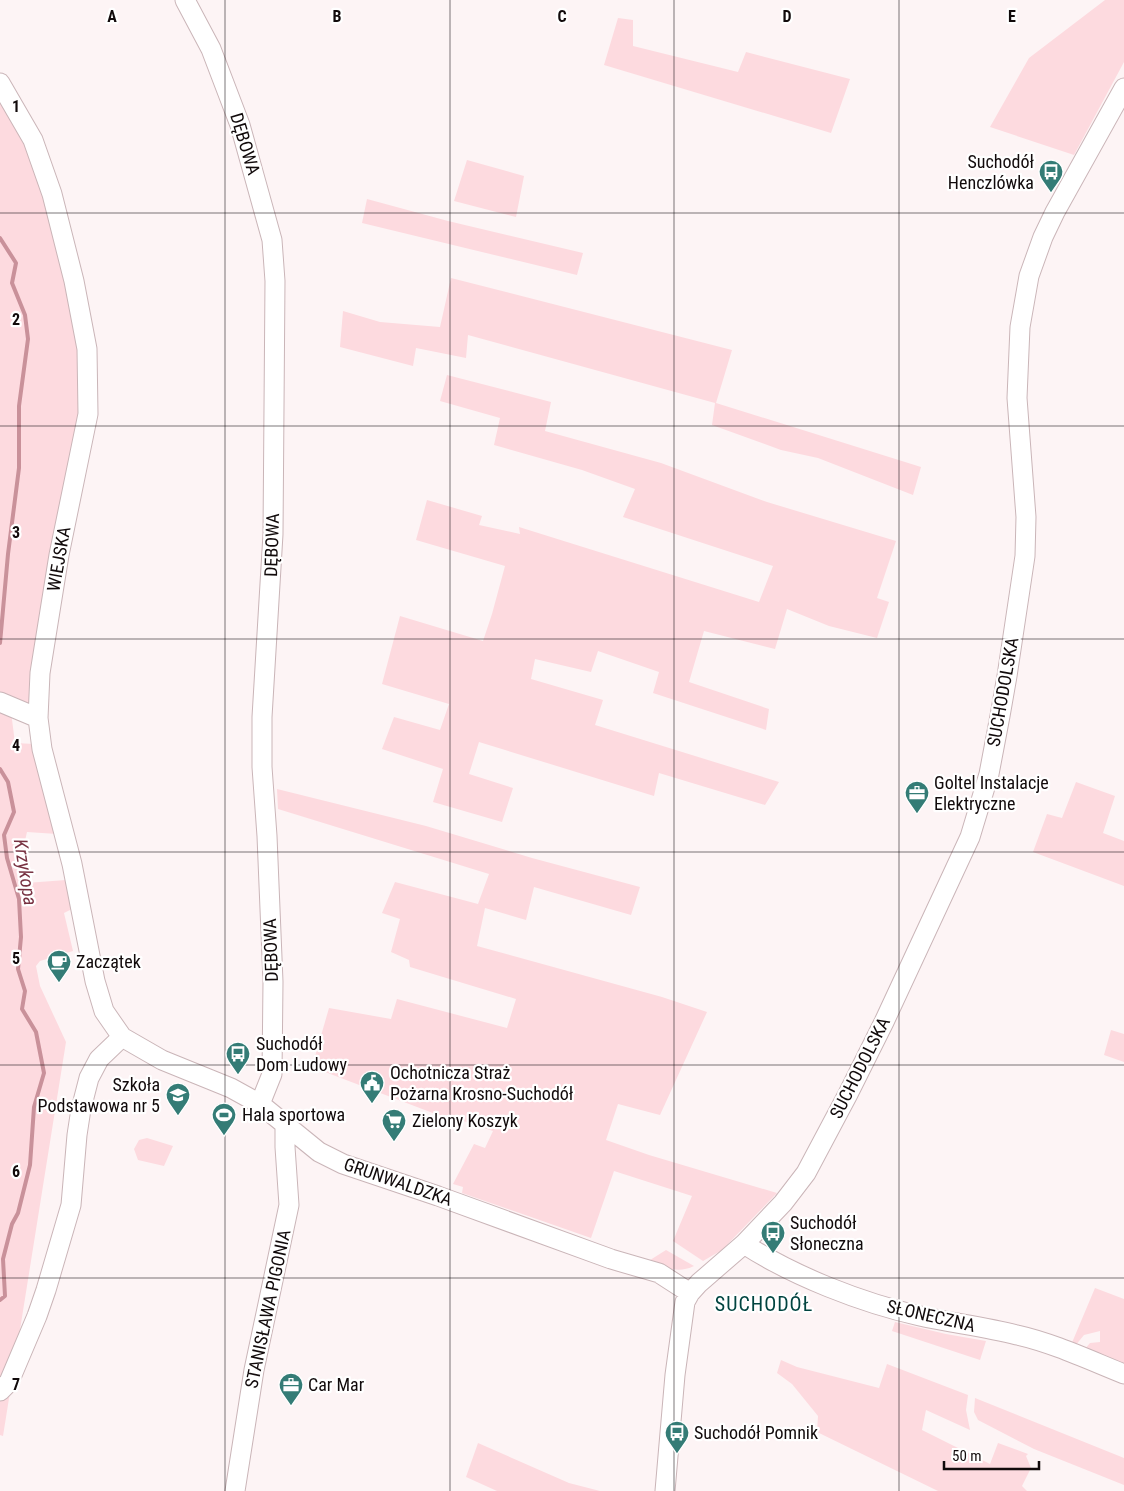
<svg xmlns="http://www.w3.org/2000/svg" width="1124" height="1491" font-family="'Roboto Condensed',sans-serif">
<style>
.green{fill:#fddadf}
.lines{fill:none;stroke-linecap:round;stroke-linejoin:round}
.stream{stroke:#c9919a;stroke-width:4}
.minor-casing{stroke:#cab5b8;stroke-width:21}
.minor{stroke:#fff;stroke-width:19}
.grid{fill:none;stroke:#110a0b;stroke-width:1;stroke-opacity:0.55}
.labels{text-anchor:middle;stroke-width:4.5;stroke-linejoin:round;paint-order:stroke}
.street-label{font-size:18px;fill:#110a0b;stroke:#fff}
.poi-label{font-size:18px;fill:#110a0b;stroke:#fff;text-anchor:start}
.water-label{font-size:19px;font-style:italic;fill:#773141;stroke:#fff}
.quarter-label{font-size:20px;letter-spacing:1px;fill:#014440;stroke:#fff}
.grid-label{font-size:16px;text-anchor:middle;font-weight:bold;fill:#110a0b;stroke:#fff;stroke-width:4.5;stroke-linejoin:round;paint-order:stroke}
</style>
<rect width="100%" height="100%" fill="#fdf4f5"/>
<!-- green -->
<path class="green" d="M1105,0H1124V62L1074,155L990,127L1029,58Z
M618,18L633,20V46L738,72L746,52L850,79L831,133L604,65Z
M0,99L23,137L51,209L79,346L80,411L41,605L34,657L32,710L10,704L15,743L34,744L57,834L27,832L17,875L26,883L66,880L74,908L64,913L73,951L40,961L36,966L40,986L66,1042L3,1436L0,1435Z
M467,160L524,176L516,217L454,201Z
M367,199L448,221L583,253L577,275L362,223Z
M451,278L732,350L716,403L921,467L913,495L818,458L781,450L712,425L715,403L468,335L466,358L416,348L413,366L340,347L343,311L380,322L440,327Z
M447,375L551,402L545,431L661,463L767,502L896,541L877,598L889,602L877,638L829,626L787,609L775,649L704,631L689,682L769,709L766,730L653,693L659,672L598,651L591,672L535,659L531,679L603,700L595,725L779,782L765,805L659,773L654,796L479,742L469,774L513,788L502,822L433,802L443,769L382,749L394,717L440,730L449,704L382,684L400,616L483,641L492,614L505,566L416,540L427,500L482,516L479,525L520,534L519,527L759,602L773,566L623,517L635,489L582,470L494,445L500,418L440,401Z
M1076,782L1115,796L1103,833L1124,841V886L1033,852L1047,814L1062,818Z
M277,789L426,826L532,858L640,887L631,915L534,887L526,920L485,908L477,946L662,997L707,1012L660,1115L618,1104L606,1140L649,1155L777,1193L722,1250L703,1261L673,1241L692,1196L614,1171L591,1238L462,1193L463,1187L453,1184L474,1144L485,1148L493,1131L446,1115H438L312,1067L329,1008L391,1019L397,999L507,1028L516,999L410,967L409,960L391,952L400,919L382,913L395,882L478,904L489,874L278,809Z
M1111,1030L1124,1034V1062L1104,1055Z
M147,1138L173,1146L164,1166L138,1160L134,1149L139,1140Z
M666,1250L694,1266C678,1274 663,1267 647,1262Z
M1095,1288L1124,1299V1368L1084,1350L1090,1343L1100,1342V1331L1084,1335L1075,1346L1071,1345Z
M895,1322L946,1334L986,1341L980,1360L892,1331Z
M781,1360L797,1367L879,1388L887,1364L968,1395L966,1410L970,1430L926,1410L922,1430L990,1464L998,1443L1028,1454L1026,1456L1031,1468L1022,1486L1027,1491H938L817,1432L818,1416L792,1384L777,1373Z
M975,1398L1124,1458V1485L1034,1449L978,1420L974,1412Z
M478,1443L569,1483L600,1491H497L466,1477Z"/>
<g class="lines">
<!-- stream -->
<path class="stream" d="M0,238L16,263L12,283L25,315L28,339L19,406V468L8,554L0,643
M0,769L8,782L14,812L4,835L7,858L19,899L21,937L18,969L25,991L22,1009L36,1032L44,1073L34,1107L30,1165L18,1213L12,1224L3,1259L5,1296L0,1300"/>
<defs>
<path id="minor" d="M185,0L211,49L240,125L272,240L275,281L273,534L262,717V767L267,836L273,982L272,1074L260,1104
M0,83L33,140L52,194L74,281L87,349L88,414L59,555L40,673L38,718L42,749L72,864L95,981L104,1011L122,1037L162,1060L231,1088L260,1104L319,1152L343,1164L438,1196L611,1259L659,1273L690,1293
M0,702L38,718
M744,1244C793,1276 862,1303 920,1316C952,1323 985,1327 1017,1335C1053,1343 1089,1360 1124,1374
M0,1391L9,1382L37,1316L46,1290L71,1205L77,1135L81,1109L89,1078L99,1059L122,1037
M235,1491L254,1370L289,1205L285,1147V1125
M665,1491L675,1375L685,1302L690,1293L699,1283L744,1244L783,1203L806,1173L848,1094L884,1022L970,837L989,774L1000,716L1007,676L1025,556L1026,517L1017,398L1020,327L1029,276L1043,237L1055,212L1124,88"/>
</defs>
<!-- minor casing -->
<use href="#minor" class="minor-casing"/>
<!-- minor -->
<use href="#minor" class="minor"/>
</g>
<!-- grid -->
<path class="grid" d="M225,0V1491M450,0V1491M674,0V1491M899,0V1491M0,213H1124M0,426H1124M0,639H1124M0,852H1124M0,1065H1124M0,1278H1124"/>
<!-- icons -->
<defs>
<symbol id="bus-pin" viewBox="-11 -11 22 30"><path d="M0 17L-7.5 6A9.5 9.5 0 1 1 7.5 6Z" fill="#347c76" stroke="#fff"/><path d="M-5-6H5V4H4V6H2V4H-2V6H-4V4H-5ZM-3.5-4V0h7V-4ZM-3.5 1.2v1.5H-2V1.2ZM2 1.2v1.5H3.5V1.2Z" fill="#fff"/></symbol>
<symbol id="office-pin" viewBox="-11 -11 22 30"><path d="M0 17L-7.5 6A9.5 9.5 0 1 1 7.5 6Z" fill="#347c76" stroke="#fff"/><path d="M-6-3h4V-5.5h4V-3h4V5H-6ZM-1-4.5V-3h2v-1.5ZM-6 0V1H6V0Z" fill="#fff"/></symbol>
<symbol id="cafe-pin" viewBox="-11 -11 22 30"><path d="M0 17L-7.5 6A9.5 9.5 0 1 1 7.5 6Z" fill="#347c76" stroke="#fff"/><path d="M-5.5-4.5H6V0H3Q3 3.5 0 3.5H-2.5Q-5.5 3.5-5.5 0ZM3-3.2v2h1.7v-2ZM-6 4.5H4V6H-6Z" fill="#fff"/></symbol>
<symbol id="civic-pin" viewBox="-11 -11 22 30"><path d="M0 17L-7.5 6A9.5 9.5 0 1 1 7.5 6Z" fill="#347c76" stroke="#fff"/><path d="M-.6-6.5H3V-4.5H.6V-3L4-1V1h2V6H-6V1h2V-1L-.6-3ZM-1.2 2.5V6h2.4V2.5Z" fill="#fff"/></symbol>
<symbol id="school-pin" viewBox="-11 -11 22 30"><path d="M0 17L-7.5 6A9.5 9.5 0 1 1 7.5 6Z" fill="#347c76" stroke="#fff"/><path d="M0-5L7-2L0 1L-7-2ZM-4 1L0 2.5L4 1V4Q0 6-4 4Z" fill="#fff"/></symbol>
<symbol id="stadium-pin" viewBox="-11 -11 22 30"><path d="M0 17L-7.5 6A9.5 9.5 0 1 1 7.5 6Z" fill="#347c76" stroke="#fff"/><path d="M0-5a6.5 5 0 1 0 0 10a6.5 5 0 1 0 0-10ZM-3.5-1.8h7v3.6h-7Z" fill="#fff"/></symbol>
<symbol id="supermarket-pin" viewBox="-11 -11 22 30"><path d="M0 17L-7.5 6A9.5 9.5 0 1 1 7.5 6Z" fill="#347c76" stroke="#fff"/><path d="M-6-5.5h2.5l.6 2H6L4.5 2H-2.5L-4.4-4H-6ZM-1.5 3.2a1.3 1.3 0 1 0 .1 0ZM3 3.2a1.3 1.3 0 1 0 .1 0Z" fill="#fff"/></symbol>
</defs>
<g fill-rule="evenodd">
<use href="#bus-pin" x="1037" y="158" width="28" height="38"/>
<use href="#office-pin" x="903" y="779" width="28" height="38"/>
<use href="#cafe-pin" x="45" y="948" width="28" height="38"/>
<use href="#bus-pin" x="224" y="1040" width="28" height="38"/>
<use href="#civic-pin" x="358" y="1069" width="28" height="38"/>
<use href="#school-pin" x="164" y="1081" width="28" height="38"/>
<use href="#stadium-pin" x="210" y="1101" width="28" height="38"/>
<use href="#supermarket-pin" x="380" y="1107" width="28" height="38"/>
<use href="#bus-pin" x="759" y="1219" width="28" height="38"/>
<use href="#office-pin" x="277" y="1371" width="28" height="38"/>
<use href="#bus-pin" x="663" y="1419" width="28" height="38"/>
</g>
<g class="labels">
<!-- street labels -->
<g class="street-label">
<text transform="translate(245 144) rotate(73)" y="6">DĘBOWA</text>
<text transform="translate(272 545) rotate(-88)" y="6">DĘBOWA</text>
<text transform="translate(59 559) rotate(-80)" y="6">WIEJSKA</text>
<text transform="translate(1003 692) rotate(-80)" y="6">SUCHODOLSKA</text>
<text transform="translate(271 950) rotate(-92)" y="6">DĘBOWA</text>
<text transform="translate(860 1068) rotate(-63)" y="6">SUCHODOLSKA</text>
<text transform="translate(398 1182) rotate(19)" y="6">GRUNWALDZKA</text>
<text transform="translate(268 1309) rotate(-78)" y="6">STANISŁAWA PIGONIA</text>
<text transform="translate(931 1316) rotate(13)" y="6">SŁONECZNA</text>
</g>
<!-- poi labels -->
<g class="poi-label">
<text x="1034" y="168" text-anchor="end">Suchodół<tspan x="1034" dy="21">Henczlówka</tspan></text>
<text x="934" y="789">Goltel Instalacje<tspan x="934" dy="21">Elektryczne</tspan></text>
<text x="76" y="968">Zaczątek</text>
<text x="256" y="1050">Suchodół<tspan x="256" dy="21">Dom Ludowy</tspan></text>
<text x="390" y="1079">Ochotnicza Straż<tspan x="390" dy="21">Pożarna Krosno-Suchodół</tspan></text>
<text x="160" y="1091" text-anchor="end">Szkoła<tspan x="160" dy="21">Podstawowa nr 5</tspan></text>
<text x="242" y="1121">Hala sportowa</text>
<text x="412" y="1127">Zielony Koszyk</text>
<text x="790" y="1229">Suchodół<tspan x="790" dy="21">Słoneczna</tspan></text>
<text x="308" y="1391">Car Mar</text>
<text x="694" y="1439">Suchodół Pomnik</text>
</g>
<!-- water labels -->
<g class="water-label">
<text transform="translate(26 872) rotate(81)" y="7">Krzykopa</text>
</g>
<!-- quarter labels -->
<g class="quarter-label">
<text x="764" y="1311">SUCHODÓŁ</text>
</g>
</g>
<g class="grid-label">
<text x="112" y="22">A</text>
<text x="337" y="22">B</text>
<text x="562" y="22">C</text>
<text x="787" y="22">D</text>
<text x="1012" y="22">E</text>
<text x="16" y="112">1</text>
<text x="16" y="325">2</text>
<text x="16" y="538">3</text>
<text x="16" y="751">4</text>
<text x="16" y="964">5</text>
<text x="16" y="1177">6</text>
<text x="16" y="1390">7</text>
</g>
<!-- scale -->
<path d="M944 1461v8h95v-8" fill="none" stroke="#110a0b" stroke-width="2.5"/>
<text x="952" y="1461" font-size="15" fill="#110a0b" stroke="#ffffff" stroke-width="4" paint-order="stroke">50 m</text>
</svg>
